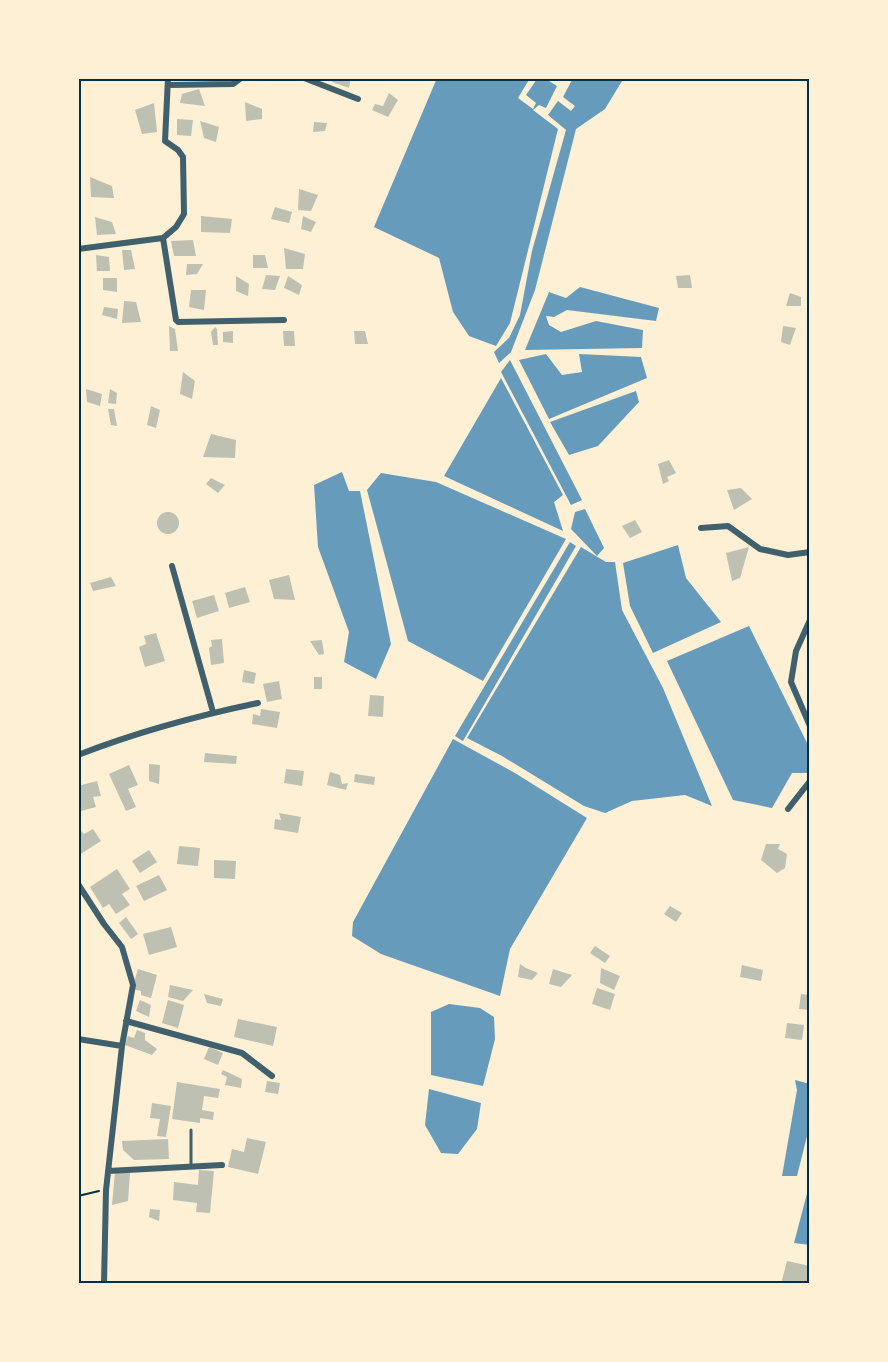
<svg xmlns="http://www.w3.org/2000/svg" width="888" height="1362" font-family="'Space Grotesk',sans-serif">
<style>
.water{fill:#669bbc}
.building{fill:#bec0b2}
.lines{fill:none;stroke-linecap:round;stroke-linejoin:round}
.path{stroke:#003049;stroke-width:2}
.service{stroke:#3f606c;stroke-width:3}
.minor{stroke:#3f606c;stroke-width:6}
.neatline{fill:none;stroke:#003049;stroke-width:2}
</style>
<rect width="100%" height="100%" fill="#fdf0d5"/>
<!-- water -->
<path class="water" d="M437,78H530L518,98L533,109L536,103L526,95L537,79L544,78L557,86L546,108L539,105L533,110L558,129L510,323L496,346L469,336L453,312L439,258L374,227Z
M573,78H617L622,81L605,109L576,129L535,290L511,352L499,363L494,352L509,338L520,315L532,251L566,130L548,115L558,101L571,111L575,106L563,97Z
M580,287L659,308L656,321L567,310L554,317L546,316L549,325L561,332L596,321L643,330L642,348L525,350L549,292L566,298Z
M546,354L562,375L582,372L579,354L641,357L647,378L549,419L519,360Z
M510,360L582,500L571,505L501,372Z
M501,378L563,495L554,502L563,531L444,476Z
M636,391L639,402L598,446L569,455L550,422Z
M342,472L349,491H360L391,644L376,679L344,662L349,632L318,547L314,485Z
M381,473L436,482L566,539L483,681L408,641L367,490Z
M585,509L604,548L597,556L571,529L575,512Z
M570,542L576,546L463,741L455,736Z
M678,545L686,578L721,622L653,653L630,606L623,563Z
M581,547L606,562H615L622,610L663,688L712,806L685,795L632,801L605,813L584,806L502,756L467,738Z
M749,626L810,749V773H792L772,808L733,800L667,661Z
M453,739L515,773L587,818L510,949L500,996L381,954L352,936L353,922Z
M449,1004L480,1008L494,1017L495,1039L483,1086L431,1075V1012Z
M795,1080L810,1084V1124L797,1176H782L797,1090Z
M429,1089L481,1103L477,1129L458,1154L441,1153L425,1125Z
M810,1182V1245L794,1243Z"/>
<!-- building -->
<path class="building" d="M332,78H351L349,88L332,82Z
M199,89L205,106L180,103L182,94Z
M389,93L398,100L388,117L372,110L375,104L383,106Z
M245,102L262,109V119L246,121Z
M154,103L157,132L142,134L135,110Z
M177,119L193,120L191,136L177,135Z
M200,121L219,127L216,142L204,138Z
M314,122L327,123L325,131L313,132Z
M90,177L112,186L114,198L91,197Z
M299,189L318,195L311,211L298,210Z
M275,207L292,212L289,223L271,219Z
M201,216L232,219L230,233L201,232Z
M303,216L316,222L311,232L301,229Z
M95,217L112,222L116,234L97,235Z
M193,240L196,256H174L171,241Z
M284,248L305,254L303,269H286Z
M122,250H131L135,269L124,270Z
M96,255L109,257L110,271H97Z
M253,255H265L268,268H253Z
M187,264H203L197,274L186,275Z
M266,275L280,276L275,290L262,289Z
M690,275L692,288H678L676,276Z
M236,276L249,284L248,296L236,291Z
M288,276L302,285L299,295L284,288Z
M103,278H117V292L103,290Z
M191,290H206L204,310L189,307Z
M790,293L801,297V306H786Z
M124,301L136,302L141,322L122,323Z
M104,307L118,309L117,319L102,315Z
M169,326L175,329L178,351H170Z
M783,326L796,328L790,345L781,342Z
M215,327L217,329L218,345H213L211,332Z
M233,331V343L223,342V332Z
M283,331H294L295,346H284Z
M354,331H365L368,344H355Z
M183,372L195,381L192,399L180,394Z
M86,389L102,394L100,406L87,402Z
M110,389L117,393L116,404L108,403Z
M151,406L160,410L156,428L147,425Z
M108,409H114L117,426L111,425Z
M211,434L236,440L235,458L203,457Z
M669,460L676,473L667,477L669,481L663,484L658,464Z
M211,478L225,485L218,493L206,484Z
M741,488L752,499L734,510L727,490Z
M157 523a11 11 0 1 1 22 0a11 11 0 1 1-22 0Z
M635,520L642,532L630,538L622,526Z
M749,547L740,578L732,581L726,553Z
M289,575L295,600L274,599L269,580Z
M111,577L116,586L93,591L90,583Z
M245,587L250,602L229,608L225,593Z
M214,595L219,611L197,618L192,601Z
M156,633L165,661L145,667L139,647L146,644L144,636Z
M222,639L224,663L211,665L209,648L212,646L211,640Z
M322,640L324,654L319,655L310,641Z
M244,670L256,673L254,684L242,682Z
M314,677H322V689H314Z
M279,681L282,699L267,702L263,684Z
M370,695L384,696L383,717L368,716Z
M261,709L280,712L277,728L252,724L253,714L260,716Z
M205,753L237,756L236,764L204,762Z
M149,764L160,765L159,784L149,781Z
M129,765L138,785L128,789L136,807L126,811L109,774Z
M286,769L304,771L302,786L284,783Z
M330,772L340,775L342,784L348,783L346,790L327,785Z
M355,774L375,777L374,785L354,782Z
M97,781L101,796L93,797L96,807L81,811L78,786Z
M279,813L301,817L298,833L274,829L275,819L281,820Z
M93,829L101,841L79,855L78,833L81,831L84,834Z
M766,844H780L778,849L787,854L785,868L777,873L761,860Z
M179,846L200,848L198,866L177,864Z
M149,850L157,862L140,873L132,861Z
M214,860L236,861L235,879L214,878Z
M117,869L130,889L122,894L130,905L116,914L109,904L103,908L90,887Z
M159,875L167,890L144,901L136,886Z
M670,906L682,913L676,922L664,914Z
M126,917L138,934L131,939L119,923Z
M171,927L177,947L149,955L143,934Z
M595,946L610,956L605,963L590,953Z
M520,964L526,968L538,973L532,980L518,977Z
M742,965L763,970L761,981L740,977Z
M601,968L620,976L614,990L600,983Z
M138,969L157,975L151,998L141,995V991L132,989Z
M553,969L572,975L561,987L549,984Z
M170,985L193,990L183,1001L168,997Z
M597,988L615,994L610,1010L592,1004Z
M204,994L223,999L221,1006L207,1003Z
M801,994L810,995V1010L799,1009Z
M140,1000L151,1005L149,1017L136,1011Z
M168,1000L184,1005L178,1028L162,1023Z
M238,1019L277,1027L273,1046L234,1037Z
M787,1023L804,1025L802,1040L785,1038Z
M137,1030L145,1033V1040L157,1049L152,1055L125,1045L128,1036L134,1038Z
M209,1047L223,1053L218,1065L204,1059Z
M223,1070L242,1079L241,1088L225,1085L227,1077L221,1074Z
M267,1081L280,1083L278,1094L265,1092Z
M177,1082L220,1089L218,1098L204,1096L202,1110L214,1112L213,1120L200,1118V1123L172,1119Z
M152,1103L171,1106L166,1137L157,1136L160,1119L150,1118Z
M247,1138L266,1142L258,1174L228,1167L232,1149L244,1152Z
M168,1139L169,1159L134,1160L123,1150L122,1141Z
M199,1170L214,1171L210,1213L196,1212L197,1203L173,1200L174,1182L198,1185Z
M115,1172L130,1173L128,1201L112,1205Z
M150,1209L160,1210L159,1221L149,1217Z
M787,1261L810,1266V1284H781Z"/>
<g class="lines">
<!-- path -->
<path class="path" d="M78,1196L99,1191"/>
<!-- service -->
<path class="service" d="M191,1165V1130"/>
<!-- minor -->
<path class="minor" d="M304,78L358,99
M168,85L233,84L241,78
M163,238L176,320L178,322L284,320
M78,249L163,238L176,227L184,214L183,157L178,150L165,141L168,78
M701,528L728,526L760,549L788,555L810,552
M172,566L213,712
M810,620L796,651L791,682L810,726
M78,755C137,732 196,716 258,703
M788,809L810,781
M78,884L104,924L122,947L133,985L122,1046L106,1190L104,1284
M126,1021L242,1053L272,1076
M78,1039L122,1046
M108,1171L222,1165"/>
</g>
<!-- border -->
<rect width="888" height="1362" fill="none" stroke="#fdf0d5" stroke-width="159"/>
<rect x="80" y="80" width="728" height="1202" class="neatline"/>
</svg>
